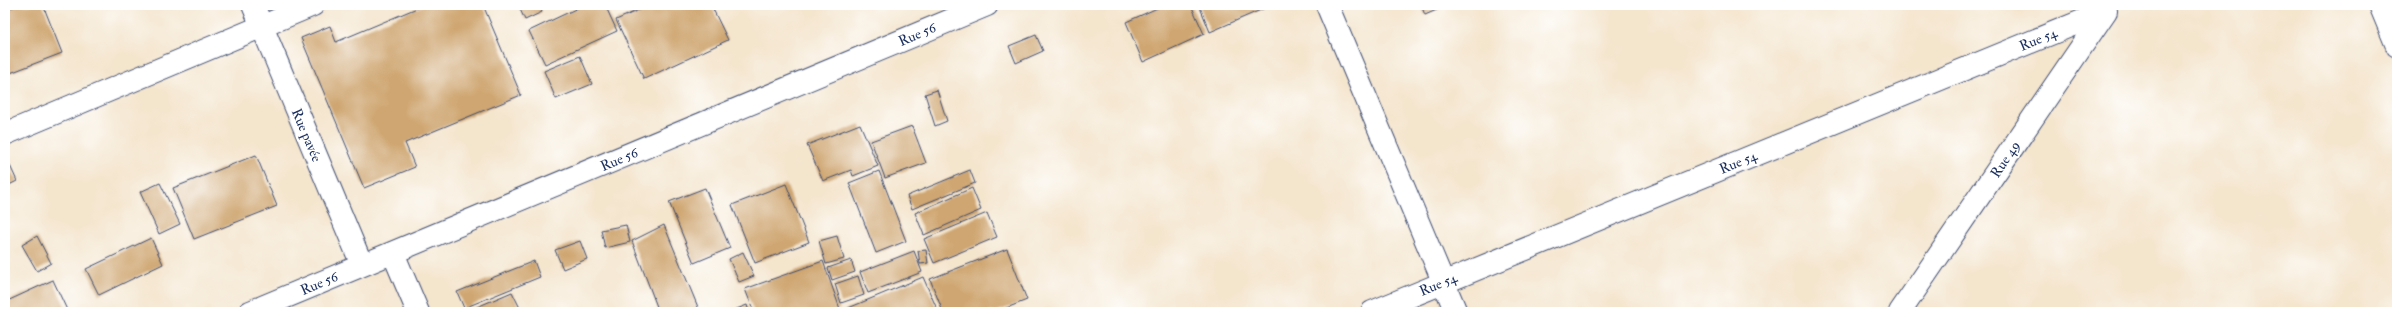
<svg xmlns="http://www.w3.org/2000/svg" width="2402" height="317" font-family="'IM FELL Double Pica',serif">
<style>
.building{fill:#cfa671}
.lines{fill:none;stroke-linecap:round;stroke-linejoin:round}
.minor-casing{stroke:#3c4a6f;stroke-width:24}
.minor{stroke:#fff;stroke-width:22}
.labels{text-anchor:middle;stroke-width:4;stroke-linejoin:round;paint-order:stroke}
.street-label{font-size:14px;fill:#1b2f5e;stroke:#fff}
</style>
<rect width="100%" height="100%" fill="#fff"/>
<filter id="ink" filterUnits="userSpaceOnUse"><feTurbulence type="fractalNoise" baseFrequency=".025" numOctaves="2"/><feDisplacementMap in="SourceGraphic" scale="8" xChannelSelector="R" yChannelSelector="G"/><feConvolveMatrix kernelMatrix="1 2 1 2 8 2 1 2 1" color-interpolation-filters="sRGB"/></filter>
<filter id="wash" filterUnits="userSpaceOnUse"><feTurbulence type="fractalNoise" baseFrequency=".012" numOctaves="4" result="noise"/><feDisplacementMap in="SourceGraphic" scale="16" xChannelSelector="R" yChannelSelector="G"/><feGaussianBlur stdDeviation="0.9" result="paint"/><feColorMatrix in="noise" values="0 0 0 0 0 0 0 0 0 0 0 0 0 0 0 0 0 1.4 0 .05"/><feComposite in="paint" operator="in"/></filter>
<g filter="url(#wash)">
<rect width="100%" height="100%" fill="#f4e5cd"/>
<g id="blocks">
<!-- building -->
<path class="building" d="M18,5H43L62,53L5,75V10Z
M424,5H483L521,95L405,143L415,167L364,188L301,38L330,26L336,42Z
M518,5H539L542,12L525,20Z
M584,5H605L617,31L545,64L529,31Z
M650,5H711L728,40L644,79L616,20Z
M1164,5H1191L1204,34L1143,62L1126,22Z
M1199,5H1272L1210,32Z
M1421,5H1448L1425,15Z
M1036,35L1043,51L1016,63L1009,46Z
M580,56L592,84L556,99L544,71Z
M937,90L947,121L935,126L925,94Z
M860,124L878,166L853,176L851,170L823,181L807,145Z
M912,126L926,163L885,178L871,141Z
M256,155L277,206L194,239L173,188Z
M7,159L17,181L5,187V160Z
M970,170L975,183L912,209L907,196Z
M879,171L906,241L876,253L849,183Z
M160,183L180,224L159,234L140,192Z
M786,184L809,242L755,263L732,205Z
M705,188L730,248L694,263L669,202Z
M972,188L981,210L924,235L915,213Z
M987,213L997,237L934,263L924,239Z
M626,225L630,242L605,248L601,230Z
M664,225L700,312H659L632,241Z
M37,236L51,263L37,271L22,245Z
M837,236L844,259L826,264L819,241Z
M151,238L163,264L99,295L86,269Z
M580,241L587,259L563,269L555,250Z
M1007,249L1027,300L996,312H943L930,279Z
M926,250L928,263L920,264L918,251Z
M914,251L922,272L868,293L860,272Z
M743,252L754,276L739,282L729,259Z
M851,260L855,272L832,280L828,268Z
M534,261L540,277L464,308L457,292Z
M823,261L840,309L831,312H754L745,289Z
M858,276L864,295L841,303L835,284Z
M923,277L937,309L930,312H847L846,309Z
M53,280L67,310L63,312H5V302Z
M512,292L522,312H471L470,310Z
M747,305L749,312H729Z"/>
</g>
</g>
<g filter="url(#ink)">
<use href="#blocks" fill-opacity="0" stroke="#3c4a6f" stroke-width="1"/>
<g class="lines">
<defs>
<path id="minor" d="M253,5L362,265
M1327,5L1456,312
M2380,5L2397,46
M5,134L313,5
M393,253L418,312
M250,312L987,5
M1372,312L2104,12
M1900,312L2106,11"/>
</defs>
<!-- minor casing -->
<use href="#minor" class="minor-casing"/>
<!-- minor -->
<use href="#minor" class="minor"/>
</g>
</g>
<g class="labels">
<!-- street labels -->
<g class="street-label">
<text transform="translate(917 34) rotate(-23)" y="5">Rue 56</text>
<text transform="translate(2038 39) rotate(-22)" y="5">Rue 54</text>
<text transform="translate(307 135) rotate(67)" y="5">Rue pavée</text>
<text transform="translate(619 159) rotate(-23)" y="5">Rue 56</text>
<text transform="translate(2005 159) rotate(-56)" y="5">Rue 49</text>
<text transform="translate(1738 162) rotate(-22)" y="5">Rue 54</text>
<text transform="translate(319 283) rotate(-23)" y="5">Rue 56</text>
<text transform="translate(1438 284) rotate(-22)" y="5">Rue 54</text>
</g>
</g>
<!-- margin -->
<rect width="2402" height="317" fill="none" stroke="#fff" stroke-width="20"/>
</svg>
